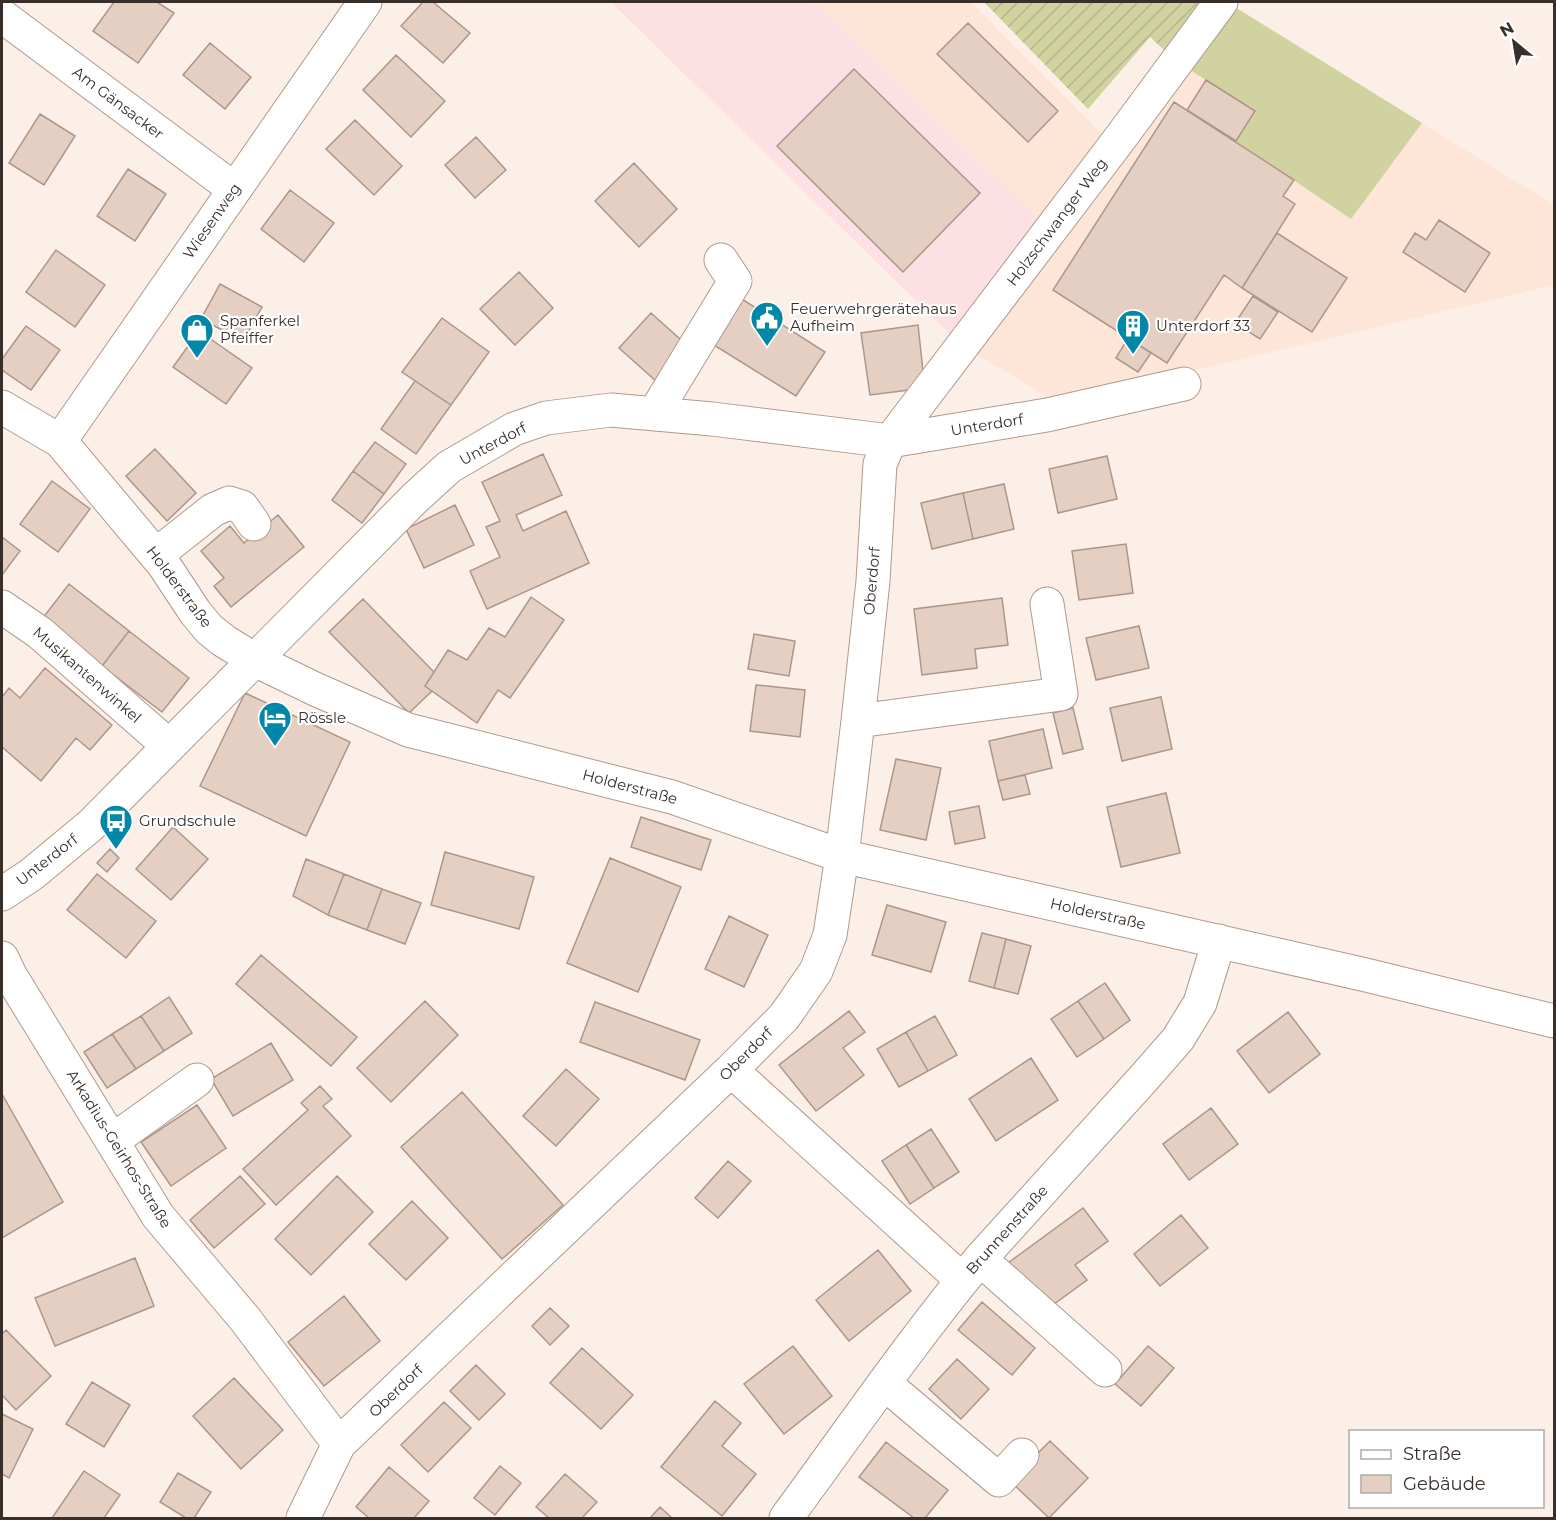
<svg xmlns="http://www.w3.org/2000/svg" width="1556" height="1520" font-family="Montserrat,sans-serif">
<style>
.commercial{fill:#fce0e3}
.built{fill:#fde6d7}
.grass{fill:#d0d3a0}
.garden{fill:url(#garden-furrows)}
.building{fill:#e5cec2;stroke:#ac968b;stroke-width:1.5}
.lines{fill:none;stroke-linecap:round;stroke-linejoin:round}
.minor-casing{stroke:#af9a8d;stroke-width:35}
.minor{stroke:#fff;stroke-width:33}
.labels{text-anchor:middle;stroke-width:4.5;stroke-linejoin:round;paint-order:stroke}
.street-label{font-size:15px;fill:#382f2a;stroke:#fff}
.poi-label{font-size:15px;fill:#382f2a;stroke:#fff;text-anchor:start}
</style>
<defs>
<pattern id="garden-furrows" width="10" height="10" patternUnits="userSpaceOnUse" patternTransform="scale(1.5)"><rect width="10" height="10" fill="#d0d3a0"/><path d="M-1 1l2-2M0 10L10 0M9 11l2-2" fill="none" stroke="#b3b58a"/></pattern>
</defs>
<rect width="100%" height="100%" fill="#fcefe7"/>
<!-- commercial -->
<path class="commercial" d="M611,2H814L1044,224L954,338Z"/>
<!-- built -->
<path class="built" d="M814,2H971L1110,142L1044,224Z
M1230,4L1554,205V285L1057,403L968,349Z"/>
<!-- grass -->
<path class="grass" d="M1230,4L1422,123L1351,219L1236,141L1254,111L1184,66Z"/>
<!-- garden -->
<path class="garden" d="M984,2H1221L1177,62L1150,37L1088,109Z"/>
<!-- building -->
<path class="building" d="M114,2H157L174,13L138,63L93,31Z
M423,2H433L470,33L443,63L401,26Z
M968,23L1058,111L1028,142L937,54Z
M210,43L251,77L225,109L183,75Z
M396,55L445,101L411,137L363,90Z
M854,69L980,193L903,272L777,146Z
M1206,80L1255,111L1236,141L1187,110Z
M1174,102L1294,180L1283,196L1295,204L1242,288L1224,275L1167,363L1053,290Z
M40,114L75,136L44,185L9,163Z
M355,120L402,166L374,195L326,149Z
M476,137L506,170L475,198L445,165Z
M634,163L677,209L639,247L595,201Z
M128,169L166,194L135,241L97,216Z
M290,190L334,223L304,262L261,229Z
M1439,220L1490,253L1465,292L1403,252L1415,233L1426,240Z
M1277,233L1347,278L1312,332L1242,288Z
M56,250L105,285L75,327L26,292Z
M519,272L553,308L515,345L480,309Z
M220,284L262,307L243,341L201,319Z
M737,296L825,352L796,396L709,342Z
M1253,296L1278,312L1260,339L1235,323Z
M651,313L689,347L657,382L619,348Z
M442,318L489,352L451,405L402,372Z
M918,325L923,371L909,390L870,395L861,333Z
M26,326L60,350L31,390L2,370V359Z
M199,331L252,368L226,404L173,367Z
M1128,338L1151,353L1138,372L1116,358Z
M415,381L451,405L416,454L381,429Z
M375,442L406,464L384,494L353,471Z
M155,449L196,493L167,521L126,476Z
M543,454L562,495L516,515L523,531L566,511L589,563L487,609L470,571L500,557L486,527L500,521L482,482Z
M1107,456L1117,499L1058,513L1049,469Z
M353,471L384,494L362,523L332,500Z
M52,481L90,509L58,552L20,524Z
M1004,484L1014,529L973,539L963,493Z
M963,493L973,539L932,549L921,503Z
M455,505L474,545L424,568L406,529Z
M278,515L304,547L231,607L214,586L224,578L201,551L230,526L244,543Z
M2,537L20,551L2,575Z
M1126,544L1133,593L1079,600L1072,551Z
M69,584L129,631L102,666L42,619Z
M531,597L564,620L510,698L498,690L477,723L425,686L448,650L467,660L489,628L505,637Z
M1002,598L1008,645L975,649L977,668L922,675L914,609Z
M363,599L434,672L425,686L432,691L409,713L329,632Z
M1139,626L1149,668L1096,680L1086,638Z
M129,631L189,678L162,712L102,666Z
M754,634L795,641L789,676L748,669Z
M45,668L112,725L90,750L76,738L41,781L2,747V697L9,688L20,698Z
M756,685L805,690L800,737L750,731Z
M245,693L350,742L306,836L200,786Z
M1161,697L1172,749L1122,761L1110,708Z
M1073,708L1083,749L1063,754L1053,713Z
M1043,729L1052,768L998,781L989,741Z
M896,759L941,768L926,840L880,830Z
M1025,775L1030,794L1003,800L998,781Z
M1166,793L1180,853L1121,867L1107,807Z
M979,806L985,838L955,844L949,812Z
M641,817L711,840L701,870L631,847Z
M173,827L208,859L171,900L136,869Z
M110,849L119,858L107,872L97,863Z
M445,852L534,877L519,929L431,905Z
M610,858L681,887L638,992L567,963Z
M306,859L344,874L328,915L293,896Z
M97,874L156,921L126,958L67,910Z
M344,874L382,889L367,930L328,915Z
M382,889L421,903L405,944L367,930Z
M887,905L946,922L931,972L872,955Z
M729,916L768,935L744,987L705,969Z
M982,933L1006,939L994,988L969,981Z
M1006,939L1031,946L1018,994L994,988Z
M261,955L357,1037L331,1066L236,984Z
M1105,983L1130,1020L1104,1039L1078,1001Z
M169,997L192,1033L164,1051L141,1016Z
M425,1001L458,1035L391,1102L357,1068Z
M1078,1001L1104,1039L1077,1057L1051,1019Z
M595,1002L700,1040L685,1080L580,1042Z
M849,1011L865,1032L843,1048L864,1075L816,1111L779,1065Z
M1288,1012L1320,1054L1269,1093L1237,1051Z
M141,1016L164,1051L136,1069L112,1034Z
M935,1016L957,1055L928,1071L906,1032Z
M906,1032L928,1071L899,1087L877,1049Z
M112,1034L136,1069L107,1088L84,1052Z
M271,1043L293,1080L233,1116L211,1079Z
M1031,1058L1058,1100L996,1141L969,1099Z
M566,1069L599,1099L556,1146L523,1116Z
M320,1086L332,1099L323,1106L351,1136L276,1205L243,1169L308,1110L301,1103Z
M462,1092L563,1205L502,1259L401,1147Z
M2,1094L63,1202L2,1238Z
M197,1105L226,1148L171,1186L141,1142Z
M1211,1108L1238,1144L1189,1180L1163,1144Z
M931,1129L959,1172L934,1188L906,1145Z
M906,1145L934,1188L910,1204L882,1161Z
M728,1161L751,1181L718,1218L695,1198Z
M240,1176L265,1204L214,1248L190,1220Z
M337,1176L373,1212L311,1275L275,1239Z
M412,1201L448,1238L406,1280L369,1244Z
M1083,1208L1108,1241L1075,1265L1087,1280L1043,1312L1008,1263Z
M1181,1215L1208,1248L1160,1286L1134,1254Z
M878,1250L911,1291L849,1341L816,1300Z
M135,1258L154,1306L55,1346L35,1298Z
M344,1296L380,1341L324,1386L288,1342Z
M982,1302L1035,1348L1012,1375L958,1330Z
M550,1308L569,1326L550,1345L532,1326Z
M6,1330L51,1376L16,1410L2,1395V1334Z
M793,1346L832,1396L784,1434L744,1384Z
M1148,1346L1174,1368L1141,1406L1115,1384Z
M582,1348L633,1395L601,1429L550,1383Z
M957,1359L989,1389L961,1419L929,1389Z
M476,1365L505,1394L479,1420L450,1391Z
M234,1378L283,1430L241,1469L193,1416Z
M92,1382L130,1405L104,1447L66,1424Z
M715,1401L741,1423L722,1446L756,1474L722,1516L661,1467Z
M444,1402L471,1428L428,1472L401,1445Z
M2,1414L33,1429L9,1478L2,1474Z
M1050,1441L1088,1478L1049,1518L1010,1481Z
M886,1442L948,1490L925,1518H914L859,1477Z
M500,1466L521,1483L495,1515L474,1498Z
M389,1467L429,1501L414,1518H369L356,1507Z
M84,1471L120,1495L104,1518H52Z
M178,1473L211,1492L194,1518H186L160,1502Z
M565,1474L597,1502L582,1518H549L536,1507Z
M660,1507L672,1518H650Z"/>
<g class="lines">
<defs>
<path id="minor" d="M2,16L234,189
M2,407L60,441L164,565L195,612L209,629L224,641L255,660L315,689L408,730L672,797L842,856L1366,975L1554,1021
M654,414L735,281L721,260
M60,441L365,2
M156,555L213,510L229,503L242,507L254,524
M2,607L40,633L169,746
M858,721L1061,694L1047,604
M2,894L32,874L91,825L415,498L449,467L514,429L546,418L611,410L712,419L890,441L1047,415L1184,384
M2,958L10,975L158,1216L245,1319L339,1444
M731,1070L962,1280
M112,1141L197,1080
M980,1259L1105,1370
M884,1383L999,1480L1022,1455
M303,1518L339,1444L731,1070L784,1017L789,1010L816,971L830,935L842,856L858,721L873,581L880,464L890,441L1118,141L1221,2
M786,1518C850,1431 911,1342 980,1259L1143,1079L1178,1039L1200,1003L1219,941"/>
</defs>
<!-- minor casing -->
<use href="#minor" class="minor-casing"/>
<!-- minor -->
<use href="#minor" class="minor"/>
</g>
<!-- icons -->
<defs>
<symbol id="civic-pin" viewBox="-11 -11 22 30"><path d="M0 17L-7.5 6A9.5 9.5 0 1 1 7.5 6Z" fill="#0287a9" stroke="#fff"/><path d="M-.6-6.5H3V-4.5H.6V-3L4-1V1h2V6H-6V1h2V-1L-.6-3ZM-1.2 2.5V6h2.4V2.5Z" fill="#fff"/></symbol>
<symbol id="building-pin" viewBox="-11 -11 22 30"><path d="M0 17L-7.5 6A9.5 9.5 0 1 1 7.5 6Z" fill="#0287a9" stroke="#fff"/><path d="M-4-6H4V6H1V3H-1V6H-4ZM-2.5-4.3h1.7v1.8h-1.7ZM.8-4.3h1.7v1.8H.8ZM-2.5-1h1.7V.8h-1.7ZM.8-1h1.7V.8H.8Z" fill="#fff"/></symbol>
<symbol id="shop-pin" viewBox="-11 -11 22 30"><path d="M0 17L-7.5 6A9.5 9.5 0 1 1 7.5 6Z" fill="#0287a9" stroke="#fff"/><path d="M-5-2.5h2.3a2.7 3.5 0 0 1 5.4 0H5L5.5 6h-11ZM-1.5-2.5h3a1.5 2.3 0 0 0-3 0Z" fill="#fff"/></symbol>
<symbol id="hotel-pin" viewBox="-11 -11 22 30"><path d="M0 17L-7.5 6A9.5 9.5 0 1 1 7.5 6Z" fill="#0287a9" stroke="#fff"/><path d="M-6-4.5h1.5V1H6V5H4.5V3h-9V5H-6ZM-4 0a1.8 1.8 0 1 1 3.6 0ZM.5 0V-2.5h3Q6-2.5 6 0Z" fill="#fff"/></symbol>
<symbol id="bus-pin" viewBox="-11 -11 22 30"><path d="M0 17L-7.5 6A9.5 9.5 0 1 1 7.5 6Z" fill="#0287a9" stroke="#fff"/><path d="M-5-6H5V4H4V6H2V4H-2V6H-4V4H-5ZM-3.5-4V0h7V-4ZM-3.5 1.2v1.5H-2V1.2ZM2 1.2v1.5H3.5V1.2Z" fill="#fff"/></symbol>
</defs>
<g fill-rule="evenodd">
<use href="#civic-pin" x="748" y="299" width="38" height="52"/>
<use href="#building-pin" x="1114" y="307" width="38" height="52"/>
<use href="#shop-pin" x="178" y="311" width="38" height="52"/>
<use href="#hotel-pin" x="256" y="699" width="38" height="52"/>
<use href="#bus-pin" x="97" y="802" width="38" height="52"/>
</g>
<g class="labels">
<!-- street labels -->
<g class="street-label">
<text transform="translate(118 103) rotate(37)" y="5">Am Gänsacker</text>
<text transform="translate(212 221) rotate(-55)" y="5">Wiesenweg</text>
<text transform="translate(1057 222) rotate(-53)" y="5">Holzschwanger Weg</text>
<text transform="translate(987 425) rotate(-9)" y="5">Unterdorf</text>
<text transform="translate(493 444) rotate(-28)" y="5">Unterdorf</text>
<text transform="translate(872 581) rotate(-85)" y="5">Oberdorf</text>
<text transform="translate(179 587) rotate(53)" y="5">Holderstraße</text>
<text transform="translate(87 675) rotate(41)" y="5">Musikantenwinkel</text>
<text transform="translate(630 787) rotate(15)" y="5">Holderstraße</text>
<text transform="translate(47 860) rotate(-38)" y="5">Unterdorf</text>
<text transform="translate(1098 914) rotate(13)" y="5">Holderstraße</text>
<text transform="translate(746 1054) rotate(-45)" y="5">Oberdorf</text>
<text transform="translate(119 1149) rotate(58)" y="5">Arkadius-Geirhos-Straße</text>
<text transform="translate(1007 1230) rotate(-48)" y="5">Brunnenstraße</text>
<text transform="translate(396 1391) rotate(-44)" y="5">Oberdorf</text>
</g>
<!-- poi labels -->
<g class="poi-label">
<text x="790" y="314">Feuerwehrgerätehaus<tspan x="790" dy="17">Aufheim</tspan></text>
<text x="220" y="326">Spanferkel<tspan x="220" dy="17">Pfeiffer</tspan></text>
<text x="1156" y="331">Unterdorf 33</text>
<text x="298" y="723">Rössle</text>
<text x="139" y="826">Grundschule</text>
</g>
</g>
<!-- border -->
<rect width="1556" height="1520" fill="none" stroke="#382f2a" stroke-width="6"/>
<!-- legend -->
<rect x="1349" y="1430" width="195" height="78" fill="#ffffff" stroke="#afacaa" stroke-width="1.5"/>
<rect x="1361" y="1450" width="30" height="9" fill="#ffffff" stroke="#afacaa" stroke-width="1.5"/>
<text x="1403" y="1460" font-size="18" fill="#382f2a">Straße</text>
<rect x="1361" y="1475" width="30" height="18" fill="#e5cec2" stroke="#afacaa" stroke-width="1.5"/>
<text x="1403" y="1490" font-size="18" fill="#382f2a">Gebäude</text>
<!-- north arrow -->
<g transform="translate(1514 42) rotate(330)" stroke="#ffffff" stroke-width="4.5" paint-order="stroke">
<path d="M0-4.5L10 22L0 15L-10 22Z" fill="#382f2a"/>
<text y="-9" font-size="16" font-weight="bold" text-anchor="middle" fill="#382f2a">N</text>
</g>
</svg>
